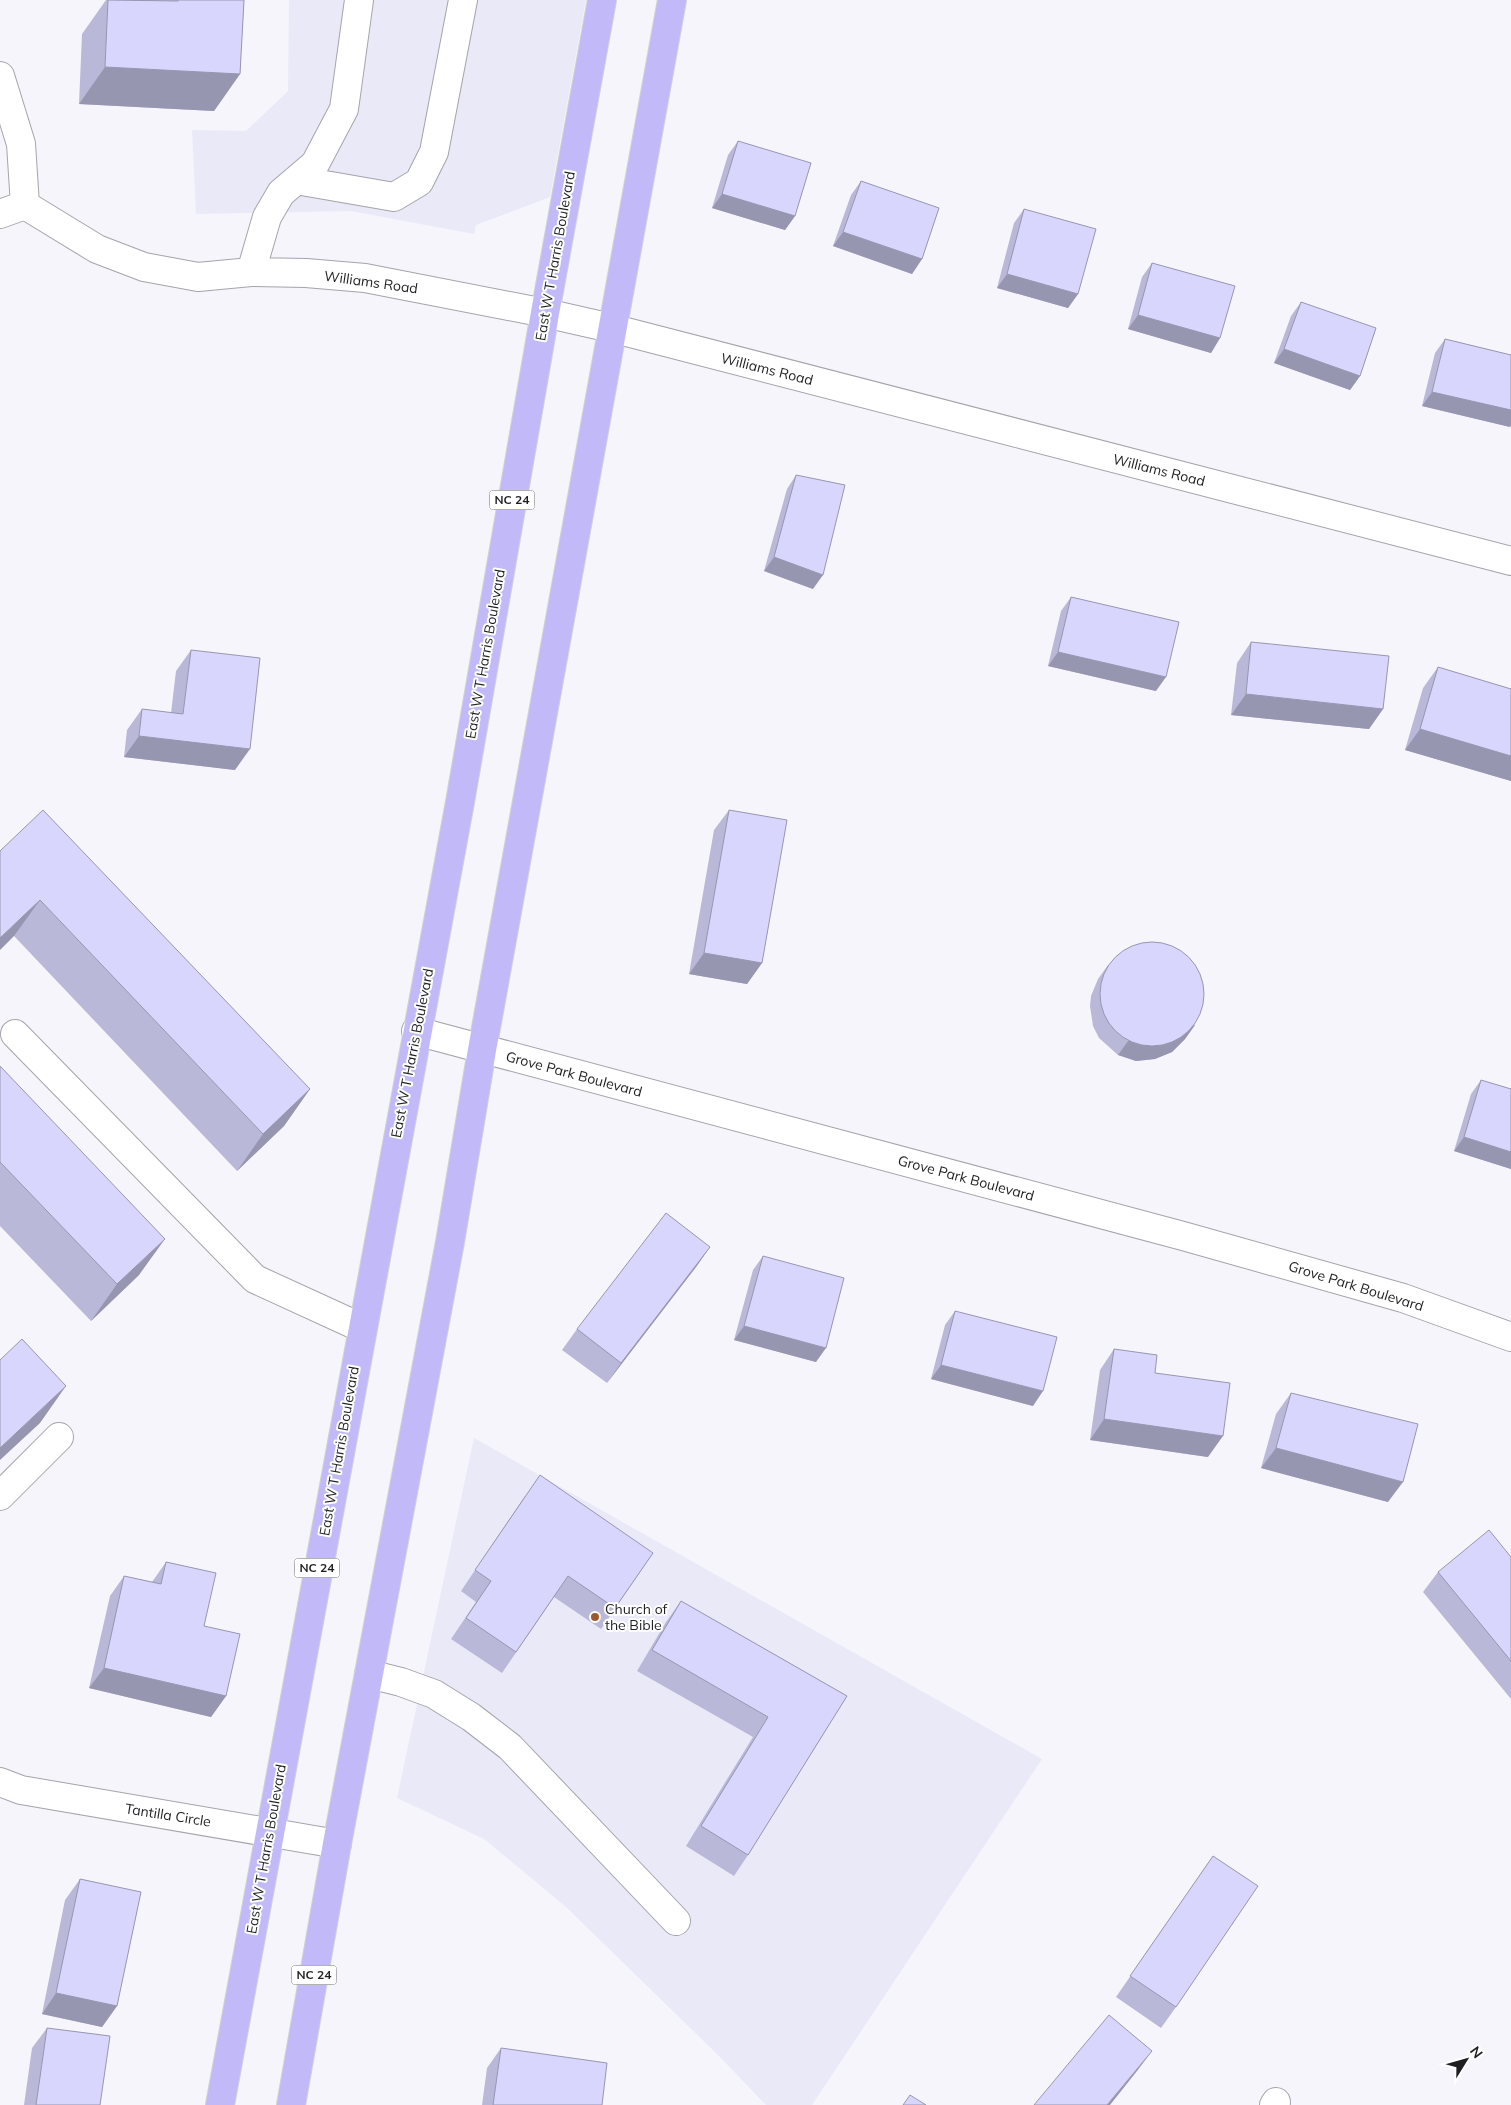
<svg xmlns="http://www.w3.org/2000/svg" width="1511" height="2105" font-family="Mulish,sans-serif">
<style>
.built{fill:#eae9f7}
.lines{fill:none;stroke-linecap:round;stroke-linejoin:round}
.minor-casing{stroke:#a4a4aa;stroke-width:30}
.major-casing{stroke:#d2d2d3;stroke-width:30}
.minor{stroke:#fff;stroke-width:28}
.major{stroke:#c2b9f9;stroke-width:28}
.wall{fill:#bab8d9}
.shaded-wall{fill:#9796b0}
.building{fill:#d8d6fc;stroke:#9796b0}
.poi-dot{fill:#9d592c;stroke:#fff;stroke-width:2}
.labels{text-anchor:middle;stroke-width:4;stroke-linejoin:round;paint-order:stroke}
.shield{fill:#fff;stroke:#626264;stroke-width:1}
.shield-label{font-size:12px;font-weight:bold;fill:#1f1f22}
.street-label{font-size:14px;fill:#1f1f22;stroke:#fff}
.poi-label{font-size:14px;fill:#1f1f22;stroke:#fff;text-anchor:start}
</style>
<rect width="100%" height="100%" fill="#f6f5fc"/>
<!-- built -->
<path class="built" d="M289,0H586L550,197L476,225L474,234L351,211L196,214L192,130L246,131L288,91Z
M474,1438L1042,1759L812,2105H766L719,2056L565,1906L484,1839L397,1798Z"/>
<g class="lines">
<defs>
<path id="minor" d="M0,76L21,144L25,205L97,249L144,267L198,277L251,272L306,273L365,278L545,313L611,328L1511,561
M296,180L394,197L419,182L434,152L463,0
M0,214L25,205
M251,272L267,217L281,193L315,164L344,109L359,0
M416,1031L1183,1236L1403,1298L1511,1337
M15,1034L255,1279L362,1328
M0,1496L59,1437
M369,1674L401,1682L434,1694L471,1717L510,1747L676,1921
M0,1782L21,1790L337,1844
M1274,2105L1276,2102"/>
<path id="major" d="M220,2105L460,802L545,313L602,0
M291,2105L337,1844L450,1242L482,1050L672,0"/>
</defs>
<!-- minor casing -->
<use href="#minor" class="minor-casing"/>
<!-- major casing -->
<use href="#major" class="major-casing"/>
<!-- minor -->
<use href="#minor" class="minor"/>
<!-- major -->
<use href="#major" class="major"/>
</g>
<!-- wall -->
<path class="wall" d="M106,0H244L240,74L214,111L79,104L82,34Z
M738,141L795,216L785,230L712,208L728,155Z
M861,181L922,259L912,274L833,246L851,195Z
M1024,209L1078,294L1068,308L997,288L1014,223Z
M1152,263L1220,338L1211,353L1128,329L1142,277Z
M1301,302L1360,376L1350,390L1274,363L1291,316Z
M1445,339L1511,355V425L1510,427L1422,406L1435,353Z
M796,475L813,589L764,571L787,489Z
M1071,597L1156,691L1048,666L1061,611Z
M1251,642L1383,709L1369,729L1231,715L1237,663Z
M191,650L235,770L124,757L127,730L142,709L171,713L176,671Z
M1438,667L1511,689V781L1405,750L1423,688Z
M729,810L762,963L747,984L689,974L714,830Z
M0,851L310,1089L284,1126L237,1171L14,936Z
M1108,965L1195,1025L1185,1039L1172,1052L1155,1059L1136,1061L1118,1055L1099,1038L1093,1026L1090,1006L1091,996L1098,979Z
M0,1066L139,1275L91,1321L0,1226Z
M1481,1080L1511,1089V1169L1454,1151L1471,1094Z
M710,1247L696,1267L607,1383L562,1350L577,1329Z
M763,1256L816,1362L734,1340L753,1270Z
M955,1311L1033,1406L931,1379L945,1325Z
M1114,1349L1155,1373L1208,1457L1090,1440L1100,1370Z
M1291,1393L1388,1502L1261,1468L1276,1414Z
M525,1496L653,1553L601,1629L554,1597L502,1673L451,1639L476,1602L461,1591Z
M1511,1557V1699L1423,1592L1438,1572Z
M166,1562L204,1626L226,1696L211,1717L89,1688L110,1596L124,1576L152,1582Z
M681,1601L847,1696L748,1855L734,1876L686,1846L753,1737L637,1671L666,1622Z
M1213,1856L1176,2007L1161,2028L1116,1997Z
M80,1879L117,2006L102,2027L42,2014L65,1900Z
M47,2028L100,2105H24L32,2048Z
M501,2048L602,2105H482L487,2068Z"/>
<!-- shaded-wall -->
<path class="shaded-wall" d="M105,67L240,74L214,111L79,104Z
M722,194L795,216L785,230L712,208Z
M843,232L922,259L912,274L833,246Z
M1007,274L1078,294L1068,308L997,288Z
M1138,315L1220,338L1211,353L1128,329Z
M1284,349L1360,376L1350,390L1274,363Z
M1432,392L1511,410V425L1510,427L1422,406Z
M774,557L823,575L813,589L764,571Z
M1058,652L1166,677L1156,691L1048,666Z
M1246,694L1383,709L1369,729L1231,715Z
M1420,729L1511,756V781L1405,750Z
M139,736L250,749L235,770L124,757Z
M40,900L14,936L0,950V938Z
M704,953L762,963L747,984L689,974Z
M1195,1025L1185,1039L1172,1052L1155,1059L1136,1061L1118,1055L1128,1041Z
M310,1089L284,1126L237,1171L263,1134Z
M1464,1137L1511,1152V1169L1454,1151Z
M165,1239L139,1275L91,1321L117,1284Z
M710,1247L696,1267L607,1383L621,1363Z
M744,1326L826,1348L816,1362L734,1340Z
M941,1365L1043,1391L1033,1406L931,1379Z
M66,1386L40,1423L0,1460V1448Z
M1104,1419L1223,1436L1208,1457L1090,1440Z
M1276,1448L1403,1482L1388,1502L1261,1468Z
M104,1668L226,1696L211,1717L89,1688Z
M56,1993L117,2006L102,2027L42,2014Z
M1152,2051L1137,2071L1110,2105H1107Z"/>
<!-- building -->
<path class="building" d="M108,0L178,1V0H244L240,74L105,67Z
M738,141L811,163L795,216L722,194Z
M861,181L939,208L922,259L843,232Z
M1024,209L1096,229L1078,294L1007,274Z
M1152,263L1235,286L1220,338L1138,315Z
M1301,302L1376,328L1360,376L1284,349Z
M1445,339L1511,355V410L1432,392Z
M796,475L845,485L823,575L774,557Z
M1071,597L1179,622L1166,677L1058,652Z
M1251,642L1389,656L1383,709L1246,694Z
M191,650L260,658L250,749L139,736L142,709L183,714Z
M1438,667L1511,689V756L1420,729Z
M43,810L310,1089L263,1134L40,900L0,938V851Z
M729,810L787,820L762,963L704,953Z
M1100 994a52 52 0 1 1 104 0a52 52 0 1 1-104 0Z
M0,1066L165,1239L117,1284L0,1162Z
M1481,1080L1511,1089V1152L1464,1137Z
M666,1213L710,1247L621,1363L577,1329Z
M763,1256L844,1278L826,1348L744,1326Z
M955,1311L1057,1337L1043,1391L941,1365Z
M22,1339L66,1386L0,1448V1360Z
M1114,1349L1157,1355L1155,1373L1230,1383L1223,1436L1104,1419Z
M1291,1393L1418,1424L1403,1482L1276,1448Z
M540,1475L653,1553L615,1608L568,1576L516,1652L466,1618L491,1581L475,1570Z
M1489,1530L1511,1557V1661L1438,1572Z
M166,1562L216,1573L204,1626L240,1634L226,1696L104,1668L124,1576L161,1584Z
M681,1601L847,1696L748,1855L701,1826L768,1717L652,1650Z
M1213,1856L1258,1886L1176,2007L1130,1976Z
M80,1879L141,1892L117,2006L56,1993Z
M1109,2015L1152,2051L1107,2105H1034Z
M47,2028L110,2036L100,2105H36Z
M501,2048L607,2063L602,2105H493Z
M910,2095L926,2105H903Z"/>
<!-- markers -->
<circle class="poi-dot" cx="595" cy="1617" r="5"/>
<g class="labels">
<!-- shield labels -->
<g class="shield">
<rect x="489.5" y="490.5" width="45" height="19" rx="4"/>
<rect x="294.5" y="1558.5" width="45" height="19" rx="4"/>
<rect x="291.5" y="1965.5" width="45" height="19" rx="4"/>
</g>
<g class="shield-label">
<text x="512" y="504">NC 24</text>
<text x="317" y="1572">NC 24</text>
<text x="314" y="1979">NC 24</text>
</g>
<!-- street labels -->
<g class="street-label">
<text transform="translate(555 256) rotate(-80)" y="5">East W T Harris Boulevard</text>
<text transform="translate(371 282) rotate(8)" y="5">Williams Road</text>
<text transform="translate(767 369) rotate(14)" y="5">Williams Road</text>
<text transform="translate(1159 470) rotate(14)" y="5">Williams Road</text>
<text transform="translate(485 654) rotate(-80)" y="5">East W T Harris Boulevard</text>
<text transform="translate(412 1053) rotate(-79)" y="5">East W T Harris Boulevard</text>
<text transform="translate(574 1074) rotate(15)" y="5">Grove Park Boulevard</text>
<text transform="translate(966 1178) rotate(15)" y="5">Grove Park Boulevard</text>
<text transform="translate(1356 1286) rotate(17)" y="5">Grove Park Boulevard</text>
<text transform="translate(339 1451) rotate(-80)" y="5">East W T Harris Boulevard</text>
<text transform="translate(168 1815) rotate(9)" y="5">Tantilla Circle</text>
<text transform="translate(266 1849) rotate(-80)" y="5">East W T Harris Boulevard</text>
</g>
<!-- poi labels -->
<g class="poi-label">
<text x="605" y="1614">Church of<tspan x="605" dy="16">the Bible</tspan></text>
</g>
</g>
<!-- north arrow -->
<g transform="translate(1466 2060) rotate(53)" stroke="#ffffff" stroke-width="4" paint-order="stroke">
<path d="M0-4L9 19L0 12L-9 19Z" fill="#1f1f22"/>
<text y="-8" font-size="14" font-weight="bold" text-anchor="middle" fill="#1f1f22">N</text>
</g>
</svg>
